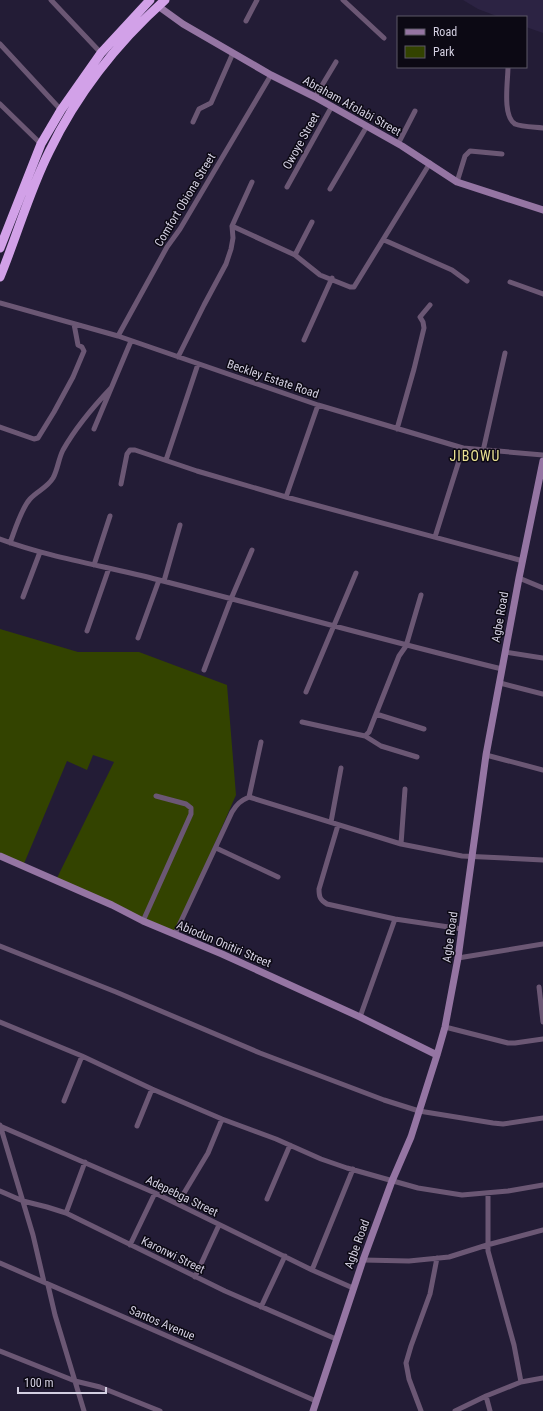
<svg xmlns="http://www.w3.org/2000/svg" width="543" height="1411" font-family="'Roboto Condensed',sans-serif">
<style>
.built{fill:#2c2343}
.green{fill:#334300}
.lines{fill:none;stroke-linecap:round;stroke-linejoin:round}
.street{stroke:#6b5774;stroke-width:5}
.secondary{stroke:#9575a3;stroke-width:7}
.highway{stroke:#d2a1e8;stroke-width:9}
.labels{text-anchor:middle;stroke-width:3;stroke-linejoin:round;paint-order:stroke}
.street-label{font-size:12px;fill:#d3cfe1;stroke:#0c0914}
.quarter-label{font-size:14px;letter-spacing:1px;fill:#ebe293;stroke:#0c0914}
</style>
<rect width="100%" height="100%" fill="#231c36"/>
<!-- built -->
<path class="built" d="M463,0H543V33L526,27V17H499L478,9Z"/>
<!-- green -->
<path class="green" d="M0,629L78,652H139L227,685L236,795L176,932L56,880L114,762L93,755L87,770L67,761L23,866L0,856Z"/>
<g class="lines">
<!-- street -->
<path class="street" d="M51,0L101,53
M343,0L384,38
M246,21L257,0
M0,44L61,110
M508,67C508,81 502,116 515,124C522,127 535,127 543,128
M315,97L336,62
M0,104L41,144
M193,122L199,109L211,103L233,53
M398,144L415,111
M457,182L465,156L470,151L502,154
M287,187L332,106
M330,189L367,126
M232,226L295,255L320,275L350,287H354L430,163
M384,240L452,270L467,281
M295,255L312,222
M510,282L543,294
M0,303L118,336L318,405L463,448L543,455
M118,336L167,247L180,229L271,75
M304,340L332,278
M178,357L204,305L226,264L231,249L233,238L232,226L252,182
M0,427L34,439L38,438L54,412L73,377L84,351L82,347L78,345L74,324
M94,429L131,341
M397,429L414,369L424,328L423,322L420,317L430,305
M483,451L505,353
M166,460L198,364
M121,484L127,454L130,450H135L197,471L286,497L523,561
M286,497L318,405
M435,537L463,448
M0,539C51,558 106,566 159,580C273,609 387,641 502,669
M10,543C15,530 21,509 30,499C37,491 47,488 53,478C58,469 58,460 63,450C76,427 93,407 111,388
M94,565L110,516
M519,578L543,588
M164,581L180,525
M421,595L406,646L399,656L376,714L424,729
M23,597L40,552
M87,631L109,568
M138,638L159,580
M505,652L543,658
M204,670L231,599L252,550
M500,683L543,694
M306,692L356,573
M302,722L365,736L369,732L376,714
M365,736L381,746L417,757
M486,755L543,770
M249,797L261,742
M331,822L341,768
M338,825L319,889C319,897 320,900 327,904L395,919L462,929
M401,844L405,789
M216,848L278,877
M143,921L191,814V808L186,804L156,796
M175,934L232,812C237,804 240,801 249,797L401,844L462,856L543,860
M0,946L116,992L260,1053L384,1100L419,1111L493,1123L503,1124L543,1118
M458,958L543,944
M539,987L543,1022
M360,1017L395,919
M0,1022L82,1056L152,1089L222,1119L276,1139L321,1159L347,1168L418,1188L462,1195L508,1191L543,1185
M445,1027L508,1043H515L543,1039
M64,1101L82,1056
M0,1125L33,1235L44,1282
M0,1126L155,1193L312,1270L353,1288
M137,1126L152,1089
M0,1191L23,1201L47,1207L66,1213L225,1291L336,1339
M488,1193V1251L514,1345L521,1382
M267,1199L290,1145
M178,1203L208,1153L222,1119
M66,1213L85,1162
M130,1245L155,1193
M363,1260L409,1261L449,1257L487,1245L543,1230
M0,1263L316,1401
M312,1270L353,1169
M195,1277L219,1225
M48,1285L55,1315L84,1411
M261,1307L285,1256
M0,1351L75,1381L100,1387L160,1411
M486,1396L490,1411
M421,1411L409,1379L406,1363L411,1346L430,1294L437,1258
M455,1411L486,1396L521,1382L543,1378"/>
<!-- secondary -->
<path class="secondary" d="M158,6L183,24L271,75L315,97L402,146L457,182L543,210
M0,856L112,905L143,921L222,954L360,1017L437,1055
M313,1411L363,1260L392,1181L411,1137L437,1055L445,1027L458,958L486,755L519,578L543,461"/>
<!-- highway -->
<path class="highway" d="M0,248L41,144L61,110L101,53L150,0
M0,277C17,236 29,192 49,152C77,94 117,43 165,0"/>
</g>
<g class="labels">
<!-- street labels -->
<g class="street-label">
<text transform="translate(352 106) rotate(29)" y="4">Abraham Afolabi Street</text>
<text transform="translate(301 141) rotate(-61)" y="4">Owoye Street</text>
<text transform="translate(185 200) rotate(-59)" y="4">Comfort Obiona Street</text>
<text transform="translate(273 379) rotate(19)" y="4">Beckley Estate Road</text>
<text transform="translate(500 617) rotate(-80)" y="4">Agbe Road</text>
<text transform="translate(450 937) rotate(-82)" y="4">Agbe Road</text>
<text transform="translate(224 944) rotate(23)" y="4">Abiodun Onitiri Street</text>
<text transform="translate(182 1196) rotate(26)" y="4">Adepebga Street</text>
<text transform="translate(357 1244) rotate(-70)" y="4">Agbe Road</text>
<text transform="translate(173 1255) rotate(26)" y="4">Karonwi Street</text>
<text transform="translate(162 1323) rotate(23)" y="4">Santos Avenue</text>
</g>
<!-- quarter labels -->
<g class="quarter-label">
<text x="475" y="461">JIBOWU</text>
</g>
</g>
<!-- legend -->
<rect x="397" y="16" width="130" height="52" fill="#0c0914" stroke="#5c5866"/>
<rect x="405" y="29" width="20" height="6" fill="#9575a3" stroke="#5c5866"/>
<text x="433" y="36" font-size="12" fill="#d3cfe1">Road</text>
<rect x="405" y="46" width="20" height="12" fill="#334300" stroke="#5c5866"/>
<text x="433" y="56" font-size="12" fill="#d3cfe1">Park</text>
<!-- scale -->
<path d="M18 1387v6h88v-6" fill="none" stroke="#d3cfe1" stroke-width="2"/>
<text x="24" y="1387" font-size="12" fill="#d3cfe1" stroke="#0c0914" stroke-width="3" paint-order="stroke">100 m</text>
</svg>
